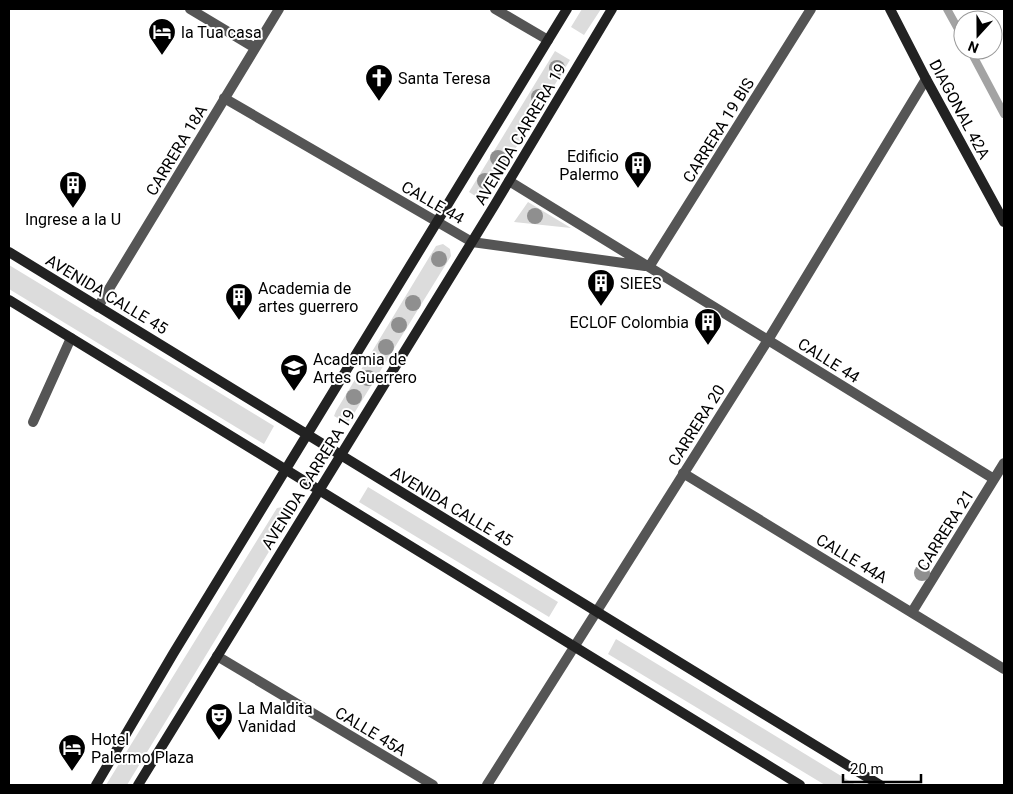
<svg xmlns="http://www.w3.org/2000/svg" width="1013" height="794" font-family="Roboto,sans-serif">
<style>
.green{fill:#dcdcdc}
.lines{fill:none;stroke-linecap:round;stroke-linejoin:round}
.stream{stroke:#a3a3a3;stroke-width:8}
.lane{stroke:#555;stroke-width:10}
.street{stroke:#555;stroke-width:10}
.secondary{stroke:#222;stroke-width:10}
.tree{fill:#8f8f8f}
.labels{text-anchor:middle;stroke-width:4;stroke-linejoin:round;paint-order:stroke}
.poi-label{font-size:16px;fill:#000;stroke:#fff;text-anchor:start}
.street-label{font-size:16px;fill:#000;stroke:#fff}
</style>
<rect width="100%" height="100%" fill="#fff"/>
<!-- green -->
<path class="green" d="M582,9H601L584,35L571,27Z
M555,51L570,60L483,201L469,192Z
M528,202L571,228L514,222Z
M443,244L450,249L451,256L350,420L346,423L334,416L336,411L436,246Z
M9,265L274,426L264,444L9,289Z
M368,487L558,602L549,617L359,502Z
M283,507L290,511V517L127,785H106L277,508Z
M616,639L856,785H825L608,654Z"/>
<g class="lines">
<!-- stream -->
<path class="stream" d="M947,9L963,38
M970,50L1004,114"/>
<!-- lane -->
<path class="lane" d="M33,422L71,338"/>
<!-- street -->
<path class="street" d="M190,9L255,48
M495,9L548,40
M224,98L472,242L645,266
M509,181L994,479
M649,267L811,9
M98,307L279,9
M683,473L1004,669
M912,612L1004,463
M217,656L433,785
M487,785L768,340L926,79"/>
<!-- secondary -->
<path class="secondary" d="M890,9L926,79L1004,222
M9,252L880,785
M9,300L800,785
M96,785L173,654L567,9
M138,785L494,206L612,9"/>
</g>
<!-- trees -->
<g class="tree">
<circle cx="557" cy="68" r="8"/>
<circle cx="539" cy="97" r="8"/>
<circle cx="498" cy="158" r="8"/>
<circle cx="485" cy="181" r="8"/>
<circle cx="535" cy="216" r="8"/>
<circle cx="439" cy="259" r="8"/>
<circle cx="413" cy="303" r="8"/>
<circle cx="399" cy="325" r="8"/>
<circle cx="386" cy="347" r="8"/>
<circle cx="368" cy="378" r="8"/>
<circle cx="354" cy="397" r="8"/>
<circle cx="922" cy="573" r="8"/>
</g>
<!-- icons -->
<defs>
<symbol id="hotel-pin" viewBox="-11 -11 22 30"><path d="M0 17L-7.5 6A9.5 9.5 0 1 1 7.5 6Z" fill="#000" stroke="#fff"/><path d="M-6-4.5h1.5V1H6V5H4.5V3h-9V5H-6ZM-4 0a1.8 1.8 0 1 1 3.6 0ZM.5 0V-2.5h3Q6-2.5 6 0Z" fill="#fff"/></symbol>
<symbol id="church-pin" viewBox="-11 -11 22 30"><path d="M0 17L-7.5 6A9.5 9.5 0 1 1 7.5 6Z" fill="#000" stroke="#fff"/><path d="M-1.2-6h2.4v3.5h3.3v2.4h-3.3V6h-2.4V-.1h-3.3v-2.4h3.3Z" fill="#fff"/></symbol>
<symbol id="building-pin" viewBox="-11 -11 22 30"><path d="M0 17L-7.5 6A9.5 9.5 0 1 1 7.5 6Z" fill="#000" stroke="#fff"/><path d="M-4-6H4V6H1V3H-1V6H-4ZM-2.5-4.3h1.7v1.8h-1.7ZM.8-4.3h1.7v1.8H.8ZM-2.5-1h1.7V.8h-1.7ZM.8-1h1.7V.8H.8Z" fill="#fff"/></symbol>
<symbol id="school-pin" viewBox="-11 -11 22 30"><path d="M0 17L-7.5 6A9.5 9.5 0 1 1 7.5 6Z" fill="#000" stroke="#fff"/><path d="M0-5L7-2L0 1L-7-2ZM-4 1L0 2.5L4 1V4Q0 6-4 4Z" fill="#fff"/></symbol>
<symbol id="theatre-pin" viewBox="-11 -11 22 30"><path d="M0 17L-7.5 6A9.5 9.5 0 1 1 7.5 6Z" fill="#000" stroke="#fff"/><path d="M-5-5.5Q0-4 5-5.5V0Q5 5 0 6Q-5 5-5 0ZM-3.3-2.5H-1v1.5H-3.3ZM1-2.5H3.3v1.5H1ZM-2.8 1Q0 5.5 2.8 1Z" fill="#fff"/></symbol>
</defs>
<g fill-rule="evenodd">
<use href="#hotel-pin" x="146" y="16" width="32" height="43"/>
<use href="#church-pin" x="363" y="62" width="32" height="43"/>
<use href="#building-pin" x="622" y="149" width="32" height="43"/>
<use href="#building-pin" x="57" y="169" width="32" height="43"/>
<use href="#building-pin" x="585" y="267" width="32" height="43"/>
<use href="#building-pin" x="223" y="281" width="32" height="43"/>
<use href="#building-pin" x="692" y="306" width="32" height="43"/>
<use href="#school-pin" x="278" y="352" width="32" height="43"/>
<use href="#theatre-pin" x="203" y="701" width="32" height="43"/>
<use href="#hotel-pin" x="56" y="732" width="32" height="43"/>
</g>
<g class="labels">
<!-- poi labels -->
<g class="poi-label">
<text x="181" y="38">la Tua casa</text>
<text x="398" y="84">Santa Teresa</text>
<text x="619" y="162" text-anchor="end">Edificio<tspan x="619" dy="18">Palermo</tspan></text>
<text x="73" y="225" text-anchor="middle">Ingrese a la U</text>
<text x="620" y="289">SIEES</text>
<text x="258" y="294">Academia de<tspan x="258" dy="18">artes guerrero</tspan></text>
<text x="689" y="328" text-anchor="end">ECLOF Colombia</text>
<text x="313" y="365">Academia de<tspan x="313" dy="18">Artes Guerrero</tspan></text>
<text x="238" y="714">La Maldita<tspan x="238" dy="18">Vanidad</tspan></text>
<text x="91" y="745">Hotel<tspan x="91" dy="18">Palermo Plaza</tspan></text>
</g>
<!-- street labels -->
<g class="street-label">
<text transform="translate(960 109) rotate(62)" y="6">DIAGONAL 42A</text>
<text transform="translate(718 130) rotate(-58)" y="6">CARRERA 19 BIS</text>
<text transform="translate(520 134) rotate(-59)" y="6">AVENIDA CARRERA 19</text>
<text transform="translate(176 150) rotate(-59)" y="6">CARRERA 18A</text>
<text transform="translate(433 202) rotate(30)" y="6">CALLE 44</text>
<text transform="translate(107 294) rotate(31)" y="6">AVENIDA CALLE 45</text>
<text transform="translate(829 360) rotate(32)" y="6">CALLE 44</text>
<text transform="translate(696 425) rotate(-58)" y="6">CARRERA 20</text>
<text transform="translate(308 479) rotate(-58)" y="6">AVENIDA CARRERA 19</text>
<text transform="translate(452 506) rotate(31)" y="6">AVENIDA CALLE 45</text>
<text transform="translate(945 530) rotate(-58)" y="6">CARRERA 21</text>
<text transform="translate(852 558) rotate(31)" y="6">CALLE 44A</text>
<text transform="translate(371 731) rotate(31)" y="6">CALLE 45A</text>
</g>
</g>
<!-- border -->
<rect width="1013" height="794" fill="none" stroke="#000000" stroke-width="20"/>
<!-- north arrow -->
<g transform="translate(978 35) rotate(201)"><circle r="24" fill="#ffffff" stroke="#999999"/>
<path d="M0-4L9 19L0 12L-9 19Z" fill="#000000"/>
<text y="-8" font-size="14" font-weight="bold" text-anchor="middle" fill="#000000">N</text>
</g>
<!-- scale -->
<path d="M843 774v8h78v-8" fill="none" stroke="#000000" stroke-width="2.5"/>
<text x="850" y="774" font-size="15" fill="#000000" stroke="#ffffff" stroke-width="4" paint-order="stroke">20 m</text>
</svg>
